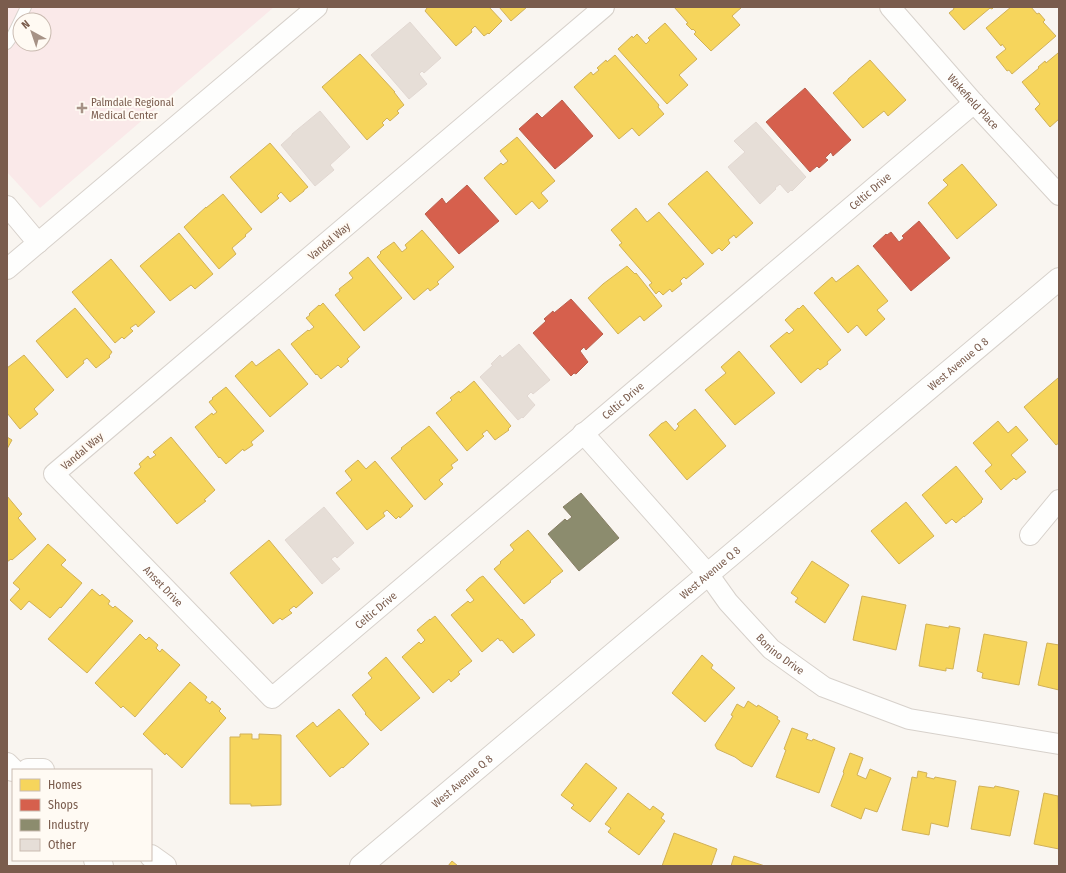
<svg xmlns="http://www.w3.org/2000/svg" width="1066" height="873" font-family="'Fira Sans Condensed',sans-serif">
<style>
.medical{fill:#fae9e9;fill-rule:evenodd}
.homes{fill:#f6d55c;stroke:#d1b158}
.shops{fill:#d6604d;stroke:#ba5f4d}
.industry{fill:#8c8c6e;stroke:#877e64}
.building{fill:#e6ded7;stroke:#e2d8d2}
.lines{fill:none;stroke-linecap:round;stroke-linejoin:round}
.service-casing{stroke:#d7d1cb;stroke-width:12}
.minor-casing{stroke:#d7d1cb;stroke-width:22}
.tertiary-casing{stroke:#d7d1cb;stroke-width:24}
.secondary-casing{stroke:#d9d2cb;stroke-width:24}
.service{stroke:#fefefd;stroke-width:10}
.minor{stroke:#fefefd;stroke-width:20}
.tertiary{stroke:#fefefd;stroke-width:22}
.secondary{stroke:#fefefd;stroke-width:22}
.poi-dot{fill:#a69286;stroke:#fffaf3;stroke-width:1.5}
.labels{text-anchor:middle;stroke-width:4;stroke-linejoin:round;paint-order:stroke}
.poi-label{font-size:11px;fill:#7a5c4d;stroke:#fffaf3;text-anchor:start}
.street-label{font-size:11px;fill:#7a5c4d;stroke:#fffaf3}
</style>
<rect width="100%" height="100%" fill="#f9f5f0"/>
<!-- medical -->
<path class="medical" d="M7,7H274L40,208L7,172ZM20,20H44V44H20Z"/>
<!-- homes -->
<path class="homes" d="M427,7H489L502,21L489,34L488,33L484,36L475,26L471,30L472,32L456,46L425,11L427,8Z
M499,7H527L511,21Z
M674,7H742L732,16L740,25L711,51L694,34L696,32L693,29L692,30L686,24L688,23Z
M953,7H994L992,9L990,8L964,30L949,13L954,9Z
M1011,7H1031L1037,14L1039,13L1045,20L1043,22L1056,36L1012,74L1009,70L1007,71L996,57L1006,49L1002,44L1001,46L986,28Z
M665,23L697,59L679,75L688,85L667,104L618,49L632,36L633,38L637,34L646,44L650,40L648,38Z
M1058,53L1059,54V119L1050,127L1035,109L1040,104L1022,82L1039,68L1038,67L1045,61L1046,63Z
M360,54L395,92H394L404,105L397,111L399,113L390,121L387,118L382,123L384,125L367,140L322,87Z
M615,55L659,105L658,107L664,114L639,136L632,128L619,139L574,87L591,72L593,75L599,70L597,68L606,60L607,62Z
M870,60L906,100L888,116L884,111L863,128L833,93L848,80V79Z
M517,137L555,181L541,193L548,201L539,209L532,201L516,215L484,178L501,163L503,165L508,161L500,151Z
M270,143L308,187L304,190V191L290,202L281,192L277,196L279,198L261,213L230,177Z
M962,164L997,205L957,239L928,203L948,185L943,180Z
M707,171L753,223L736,238L734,235L728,240L730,243L722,251L719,248L712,254L668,204Z
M223,194L252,229L245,235L246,236L232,248L236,254L219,269L184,227L206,207V208Z
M636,208L647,222L659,212L704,264L686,279L684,277L680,281L682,284L672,292L670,289L663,295L659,291L656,294L649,285L652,283L619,245L622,243L611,230Z
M422,230L454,267L437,282L439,284L430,291L428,288L414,300L377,257L381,253L380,252L394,242L402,252L407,248L405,245Z
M179,233L213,274L195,289L191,285L170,301L140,266Z
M368,257L402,298L364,331L335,295L340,291L339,289L353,278L349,273Z
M111,259L155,312L138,327L136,324L130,328L133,331L124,339L122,337L115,343L72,292Z
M858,265L888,301L877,310L885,319L866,336L857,325L848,333L814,293L832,277L836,282Z
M627,266L635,274L636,273L662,306L644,321L640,316L618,334L588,298L603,284Z
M323,303L360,347L347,359L349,361L341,368L338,365L321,379L317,374L316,375L291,344L308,330L309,331L314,327L306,318L310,315L309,314L319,305L320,306Z
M803,305L841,350L827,362L828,364L820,370L818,368L801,383L770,346L787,332L789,334L794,330L785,320L798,308L799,309Z
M75,308L112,352L109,356L110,357L96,368L87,358L83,361L84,363L67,378L36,341Z
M279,349L308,384L270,417L235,376L252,361L256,366Z
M739,351L775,393L735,425L705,390L726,373L721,367Z
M24,355L54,390L34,409L38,414L20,429L7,413V368Z
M1058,378L1059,380V443L1056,445L1024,407Z
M474,381L511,426L508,429L509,430L495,440L487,430L482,434L484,436L467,451L436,413L452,400L450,398L459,391L460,393Z
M226,387L264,431L251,442L253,445L244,451L243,449L226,464L220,457L219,458L195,427L212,413L213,415L217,412L209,402L213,399L212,398Z
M695,409L726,446L687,480L649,435L662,423H663L666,421L675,431L679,426L677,424Z
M998,421L1008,433L1016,426L1028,440L1011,455L1026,472L1016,480L1014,478L1001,490L985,471L992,465L973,443Z
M429,426L458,460L451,465L453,468L439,480L443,484L425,500L391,458L402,449L401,448Z
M7,437L12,440L7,449Z
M171,437L215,490L204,500L206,501L177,524L134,473L141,467L139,464L148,456L150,459L156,455L153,452Z
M358,460L366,469L375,461L413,506L409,509H410L400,518L399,516L396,519L387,510L383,513L385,516L367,530L336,493L352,480L345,471Z
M956,466L983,499L981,501L982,502L964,517V516L956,523L952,519L946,524L922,495Z
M7,496L22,514L18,518L36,539L12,560L11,559L7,562Z
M906,502L934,536L899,564L871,531Z
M528,530L563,571L550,581L551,582L524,604L494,569L501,563L500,562L514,550L510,545Z
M269,540L313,593L296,608L294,606L289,610L292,613L282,620L280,618L273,624L230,573Z
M48,544L66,560L61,565L82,583L61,608L60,607L50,618L29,601L21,610L10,600L20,589L13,583Z
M812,561L849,585L825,623L795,602L798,598L791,593Z
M483,576L521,620L522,619L535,635L513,653L502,640L500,641L498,638L482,652L451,615L468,601L470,603L474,600L466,590L479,578Z
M92,589L100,596L102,594L110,601L108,604L113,608L115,606L133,621L87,673L48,639Z
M862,596L906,605L896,650L853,640Z
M435,616L472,661L458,672L460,674L451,682L449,679L433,693L402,657L419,642L421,644L425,640L417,630L430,619V620Z
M926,624L949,628V626L960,628L953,669L946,668V671L919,666Z
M140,634L146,640L149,637L158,645L156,648L160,652L162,649L180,665L135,717L123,706L121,708L95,683Z
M984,634L1027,642L1019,685L982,678L983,673L977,671Z
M1047,643L1059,645V692V690L1038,685Z
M702,655L713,665L711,668L735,688L705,722L672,693Z
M386,657L420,698L381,731L365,714L366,713L352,695L372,678L368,673Z
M190,682L207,697L205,700L210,704L212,701L221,709L219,711L226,718L182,768L166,753L165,755L143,734Z
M748,701L757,707L758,705L778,717L777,719L780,721L752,767L743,763L735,757L717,749L715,745L733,716L731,715L737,704L744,708Z
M339,709L369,744L343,768L342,767L330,777L296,736L313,722L317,727Z
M792,728L808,734L806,739L812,741L813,739L835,748L819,793L776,777L786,750L784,749Z
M240,734H252V739H259V734L281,735V805L251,806V804H230V737H240Z
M850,753L863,758L857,775L866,779L870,769L891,778L877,812L865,808L861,819L831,806L844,773L843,772Z
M586,763L617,788L590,822L571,808L574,805L561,795Z
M918,771L927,773L926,777L934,779L935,777L956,781L948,827L931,823L929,835L902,830L912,777L917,778Z
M979,786L994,788L995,786L1019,791L1010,836L971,829Z
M628,793L650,810L653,806L664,814L661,818L665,821L639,855L608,832L611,828L605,824Z
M1044,793L1058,796L1059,849L1034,844Z
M674,833L717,849L711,866H662Z
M734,856L765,866H731Z
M452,861L458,866H448Z"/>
<!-- shops -->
<path class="shops" d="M805,88L851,140L833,156L831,152L825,158L828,160L819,168L817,166L810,172L766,122Z
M562,100L593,136L567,159L555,169L519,129L537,113L542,118Z
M467,185L499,221L459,254L425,214L442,198L446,204Z
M919,221L950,258L911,291L873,246L886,234L887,235L891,232L899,242L904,238L902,236Z
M571,299L603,334L586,350L584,347L580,351L588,362L576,374L574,373L571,376L533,333L546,321L544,319L553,311L554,313Z"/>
<!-- industry -->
<path class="industry" d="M581,493L619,538L579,571L548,534L565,519L567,521L572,517L563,507Z"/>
<!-- building -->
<path class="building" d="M410,22L441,58L424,73L422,71L419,74L427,84L409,99L371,55Z
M320,111L350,147L330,165L334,170L315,186L281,145L292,135V134Z
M756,122L806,177L792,191L791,190L788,193L780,184L775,188L776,189L760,204L728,167L745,152L734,141Z
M519,344L550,380L533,394L531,392L527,396L535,405L523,418L522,417L518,420L480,377L493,365L491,364L500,355L502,358Z
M324,507L354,543L337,558L335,556L331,559L340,569L322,584L285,540Z"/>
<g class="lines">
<defs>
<path id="service" d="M7,44L10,40L26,7"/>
<g id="minor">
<path id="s1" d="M604,7L54,474L272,698L974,103"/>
<path id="s2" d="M890,7L974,103L1059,195"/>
<path d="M7,206L38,243"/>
<path d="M7,269L317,7"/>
<path id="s3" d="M583,433L708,574L728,602L771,649L824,687L909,719L1059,744"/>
<path d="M1030,535L1059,500"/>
</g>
<g id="tertiary">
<path id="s4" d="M361,866L1059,279"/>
</g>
<path id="secondary" d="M7,764L13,770
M28,770H43
M151,856L165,866
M95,860L102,866"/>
</defs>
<!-- service casing -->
<use href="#service" class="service-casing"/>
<!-- minor casing -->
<use href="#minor" class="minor-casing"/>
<!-- tertiary casing -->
<use href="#tertiary" class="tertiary-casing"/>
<!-- secondary casing -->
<use href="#secondary" class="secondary-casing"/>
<!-- service -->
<use href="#service" class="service"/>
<!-- minor -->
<use href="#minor" class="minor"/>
<!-- tertiary -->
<use href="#tertiary" class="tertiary"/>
<!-- secondary -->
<use href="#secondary" class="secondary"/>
</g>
<!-- markers -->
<path class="poi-dot" d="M80 102h4v4h4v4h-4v4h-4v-4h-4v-4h4z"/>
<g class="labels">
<!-- poi labels -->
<g class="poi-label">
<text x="91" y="106">Palmdale Regional<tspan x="91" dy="13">Medical Center</tspan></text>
</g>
<!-- street labels -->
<g class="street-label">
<text dy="4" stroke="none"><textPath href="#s2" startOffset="126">Wakefield Place</textPath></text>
<text dy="4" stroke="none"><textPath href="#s1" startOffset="1818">Celtic Drive</textPath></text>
<text transform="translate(329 241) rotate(-40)" y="4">Vandal Way</text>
<text dy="4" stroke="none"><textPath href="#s4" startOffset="780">West Avenue Q 8</textPath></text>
<text dy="4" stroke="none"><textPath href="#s1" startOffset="1494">Celtic Drive</textPath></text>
<text transform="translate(82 451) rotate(-40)" y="4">Vandal Way</text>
<text dy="4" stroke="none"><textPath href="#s4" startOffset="456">West Avenue Q 8</textPath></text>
<text dy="4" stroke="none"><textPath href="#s1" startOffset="878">Anset Drive</textPath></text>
<text dy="4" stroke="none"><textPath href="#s1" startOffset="1170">Celtic Drive</textPath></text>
<text dy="4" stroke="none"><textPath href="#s3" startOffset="297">Bonino Drive</textPath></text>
<text dy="4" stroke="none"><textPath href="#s4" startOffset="132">West Avenue Q 8</textPath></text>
</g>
</g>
<!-- border -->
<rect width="1066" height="873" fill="none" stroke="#7a5c4d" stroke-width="16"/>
<!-- legend -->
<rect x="12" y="769" width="140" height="92" fill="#fffaf3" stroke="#cabbb1"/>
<rect x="20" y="779" width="20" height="12" fill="#f6d55c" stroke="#cabbb1"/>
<text x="48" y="789" font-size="12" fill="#7a5c4d">Homes</text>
<rect x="20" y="799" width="20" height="12" fill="#d6604d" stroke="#cabbb1"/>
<text x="48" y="809" font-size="12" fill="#7a5c4d">Shops</text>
<rect x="20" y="819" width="20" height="12" fill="#8c8c6e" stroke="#cabbb1"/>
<text x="48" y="829" font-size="12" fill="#7a5c4d">Industry</text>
<rect x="20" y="839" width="20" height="12" fill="#e6ded7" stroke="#cabbb1"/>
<text x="48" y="849" font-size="12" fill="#7a5c4d">Other</text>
<!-- north arrow -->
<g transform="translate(32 32) rotate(320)"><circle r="19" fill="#fffaf3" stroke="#cabbb1"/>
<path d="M0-3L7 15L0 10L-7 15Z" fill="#a69286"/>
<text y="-6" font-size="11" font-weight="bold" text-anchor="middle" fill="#7a5c4d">N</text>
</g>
</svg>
